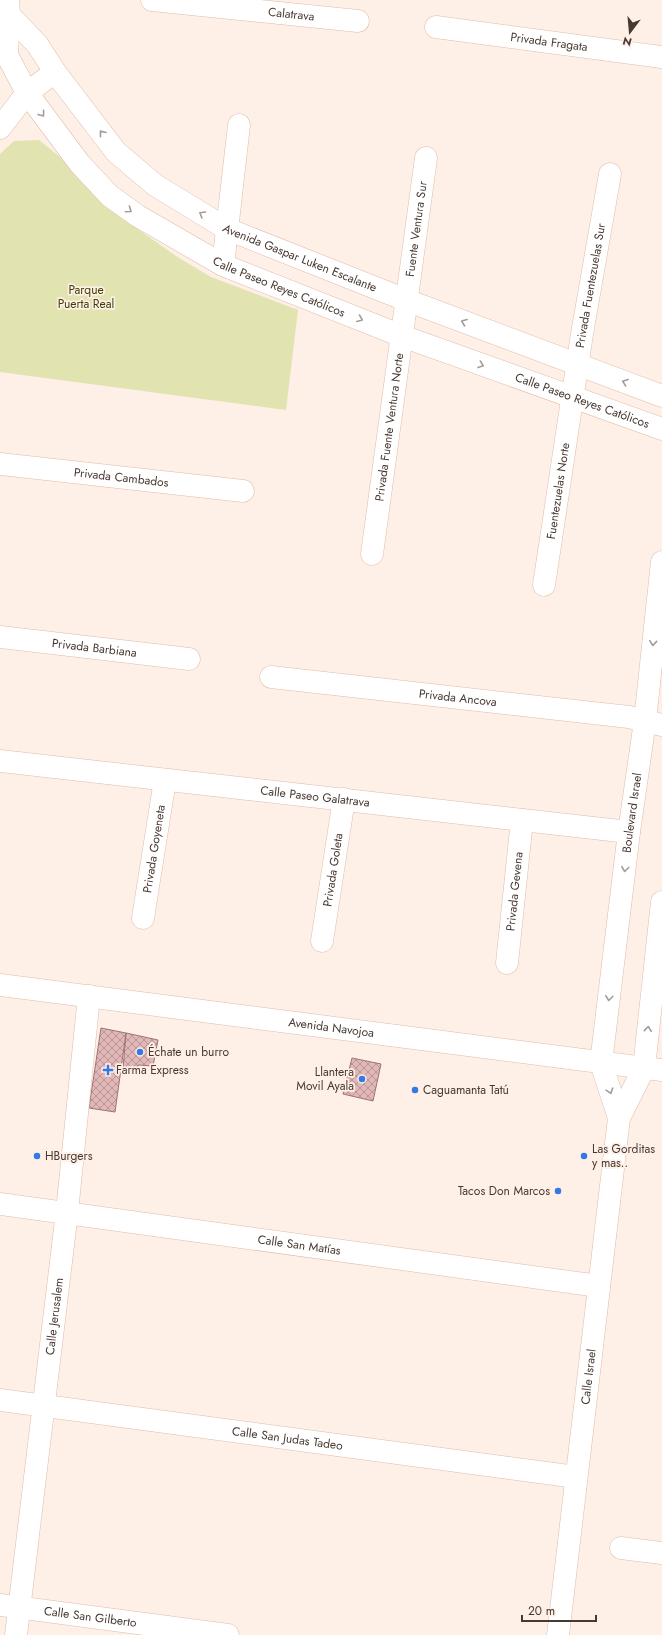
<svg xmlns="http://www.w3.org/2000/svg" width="662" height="1635" font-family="Jost,sans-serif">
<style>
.green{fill:#e1e3b0}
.building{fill:url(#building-cross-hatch);stroke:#9c7474}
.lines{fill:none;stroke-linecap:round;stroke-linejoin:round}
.minor-casing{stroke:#e0bca9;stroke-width:23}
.minor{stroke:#fff;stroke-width:22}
.oneway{stroke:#a39c98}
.poi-dot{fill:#3279e6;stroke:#feefe7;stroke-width:1.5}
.labels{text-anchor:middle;stroke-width:3.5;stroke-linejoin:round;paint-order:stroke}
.street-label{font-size:12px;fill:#473831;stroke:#feefe7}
.park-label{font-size:12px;fill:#404006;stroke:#feefe7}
.poi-label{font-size:12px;fill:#473831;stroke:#feefe7;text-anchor:start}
</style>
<defs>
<pattern id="building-cross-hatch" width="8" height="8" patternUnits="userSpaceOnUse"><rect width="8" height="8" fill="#e2b7b7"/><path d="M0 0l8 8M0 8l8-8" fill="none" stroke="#b99695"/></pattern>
</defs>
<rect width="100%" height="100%" fill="#feefe7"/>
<!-- green -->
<path class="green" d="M39,140L60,157L103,205L179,258L211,277L298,310L286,410L0,372V154L14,141Z"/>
<!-- building -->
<path class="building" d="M101,1028L126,1033L115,1112L89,1108Z
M126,1033L158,1040L153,1066L138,1065V1070L123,1069Z
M352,1058L381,1064L373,1101L343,1094Z"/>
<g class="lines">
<defs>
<g id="minor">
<path id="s1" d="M8,0L9,15L7,55L27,93L80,164L110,196L138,216L223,265L402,336L662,429"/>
<path id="s2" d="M152,0L358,21"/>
<path id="s3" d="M9,15L37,44L55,72L116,152L155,185L227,229L406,300L662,396"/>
<path id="s4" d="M436,27L662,57"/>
<path d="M0,128L27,93L55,72"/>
<path d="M223,265L239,125"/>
<path id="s5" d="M0,464L243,491"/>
<path id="s6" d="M372,554L426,158"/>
<path id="s7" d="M544,585L582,334L610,174"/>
<path id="s8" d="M0,637L189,659"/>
<path id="s9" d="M271,677L629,717L662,725"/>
<path id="s10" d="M0,761L629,832"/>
<path id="s11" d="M143,918L165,780"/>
<path id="s12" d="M322,941L344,799"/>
<path id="s13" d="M507,963L522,820"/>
<path id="s14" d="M0,985L662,1070"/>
<path id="s15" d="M619,1118L601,1063L629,832L645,721L662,562"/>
<path id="s16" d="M0,1204L599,1286"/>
<path id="s17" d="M0,1400L576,1477"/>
<path d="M621,1548L662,1553"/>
<path id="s18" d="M0,1605L228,1635"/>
<path id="s19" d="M16,1635L67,1212L89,996"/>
<path id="s20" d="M558,1635L619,1118L644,1068L662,902"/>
</g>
</defs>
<!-- minor casing -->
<use href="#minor" class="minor-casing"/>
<!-- minor -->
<use href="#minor" class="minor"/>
</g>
<!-- one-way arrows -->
<defs><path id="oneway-chevron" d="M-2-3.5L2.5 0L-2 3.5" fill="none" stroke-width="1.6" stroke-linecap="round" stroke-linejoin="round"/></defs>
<g class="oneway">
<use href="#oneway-chevron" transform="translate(42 114) rotate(53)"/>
<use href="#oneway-chevron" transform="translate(102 133) rotate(-128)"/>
<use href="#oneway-chevron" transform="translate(129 210) rotate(35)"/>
<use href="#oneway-chevron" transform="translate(202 214) rotate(-149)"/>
<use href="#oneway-chevron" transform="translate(360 319) rotate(22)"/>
<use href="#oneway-chevron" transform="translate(464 322) rotate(-159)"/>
<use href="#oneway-chevron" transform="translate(481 365) rotate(20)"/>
<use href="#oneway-chevron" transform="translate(625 382) rotate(-160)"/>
<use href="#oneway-chevron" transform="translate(653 643) rotate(96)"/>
<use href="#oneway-chevron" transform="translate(625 869) rotate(97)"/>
<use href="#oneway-chevron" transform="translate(609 998) rotate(97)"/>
<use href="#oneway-chevron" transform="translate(648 1029) rotate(-84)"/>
<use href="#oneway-chevron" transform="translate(610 1091) rotate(72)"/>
</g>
<!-- markers -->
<g class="poi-dot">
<circle cx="140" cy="1052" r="4"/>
<path d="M106 1064h4v4h4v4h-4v4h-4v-4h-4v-4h4z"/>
<circle cx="362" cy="1079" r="4"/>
<circle cx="415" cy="1090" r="4"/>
<circle cx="37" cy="1156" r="4"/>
<circle cx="584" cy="1156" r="4"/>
<circle cx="558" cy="1191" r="4"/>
</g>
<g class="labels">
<!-- street labels -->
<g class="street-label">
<text dy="4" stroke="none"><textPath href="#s2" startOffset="140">Calatrava</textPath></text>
<text dy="4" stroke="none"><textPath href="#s4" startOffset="114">Privada Fragata</textPath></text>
<text dy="4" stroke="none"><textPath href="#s6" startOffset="328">Fuente Ventura Sur</textPath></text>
<text dy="4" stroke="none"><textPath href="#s3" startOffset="388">Avenida Gaspar Luken Escalante</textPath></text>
<text dy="4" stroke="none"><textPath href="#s1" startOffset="423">Calle Paseo Reyes Católicos</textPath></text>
<text dy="4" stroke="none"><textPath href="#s7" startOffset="303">Privada Fuentezuelas Sur</textPath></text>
<text dy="4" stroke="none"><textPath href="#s1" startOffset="747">Calle Paseo Reyes Católicos</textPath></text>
<text dy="4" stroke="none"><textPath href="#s6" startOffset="128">Privada Fuente Ventura Norte</textPath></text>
<text dy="4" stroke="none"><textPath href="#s5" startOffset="122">Privada Cambados</textPath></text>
<text dy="4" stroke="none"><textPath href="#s7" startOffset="95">Fuentezuelas Norte</textPath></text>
<text dy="4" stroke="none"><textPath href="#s8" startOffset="95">Privada Barbiana</textPath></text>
<text dy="4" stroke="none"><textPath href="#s9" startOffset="188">Privada Ancova</textPath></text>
<text dy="4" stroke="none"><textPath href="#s10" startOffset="317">Calle Paseo Galatrava</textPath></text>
<text dy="4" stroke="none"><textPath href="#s15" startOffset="310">Boulevard Israel</textPath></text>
<text dy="4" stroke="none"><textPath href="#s11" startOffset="70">Privada Goyeneta</textPath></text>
<text dy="4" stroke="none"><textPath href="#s12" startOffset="72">Privada Goleta</textPath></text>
<text dy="4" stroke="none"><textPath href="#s13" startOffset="72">Privada Gevena</textPath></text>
<text dy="4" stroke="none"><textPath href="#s14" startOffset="334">Avenida Navojoa</textPath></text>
<text dy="4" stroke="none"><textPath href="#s16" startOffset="302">Calle San Matías</textPath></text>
<text dy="4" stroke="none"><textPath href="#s19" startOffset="321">Calle Jerusalem</textPath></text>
<text dy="4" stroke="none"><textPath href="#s20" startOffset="260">Calle Israel</textPath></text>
<text dy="4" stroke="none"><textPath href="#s17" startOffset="290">Calle San Judas Tadeo</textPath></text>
<text dy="4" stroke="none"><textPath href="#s18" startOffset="91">Calle San Gilberto</textPath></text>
</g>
<!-- park labels -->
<g class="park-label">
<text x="86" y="294">Parque<tspan x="86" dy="14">Puerta Real</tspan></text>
</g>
<!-- poi labels -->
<g class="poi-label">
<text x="148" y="1056">Échate un burro</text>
<text x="116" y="1074">Farma Express</text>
<text x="354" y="1076" text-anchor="end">Llantera<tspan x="354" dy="14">Movil Ayala</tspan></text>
<text x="423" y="1094">Caguamanta Tatú</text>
<text x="592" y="1153">Las Gorditas<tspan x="592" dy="14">y mas..</tspan></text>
<text x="45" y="1160">HBurgers</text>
<text x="550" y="1195" text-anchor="end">Tacos Don Marcos</text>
</g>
</g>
<!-- north arrow -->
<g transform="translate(630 32) rotate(196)" stroke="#feefe7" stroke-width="3" paint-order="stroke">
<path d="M0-3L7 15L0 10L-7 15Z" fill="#473831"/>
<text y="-6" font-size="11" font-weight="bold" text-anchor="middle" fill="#473831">N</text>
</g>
<!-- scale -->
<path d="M522 1615v6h74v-6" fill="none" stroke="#473831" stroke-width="2"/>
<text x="528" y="1615" font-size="12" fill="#473831" stroke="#feefe7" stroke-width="3" paint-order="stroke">20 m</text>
</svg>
